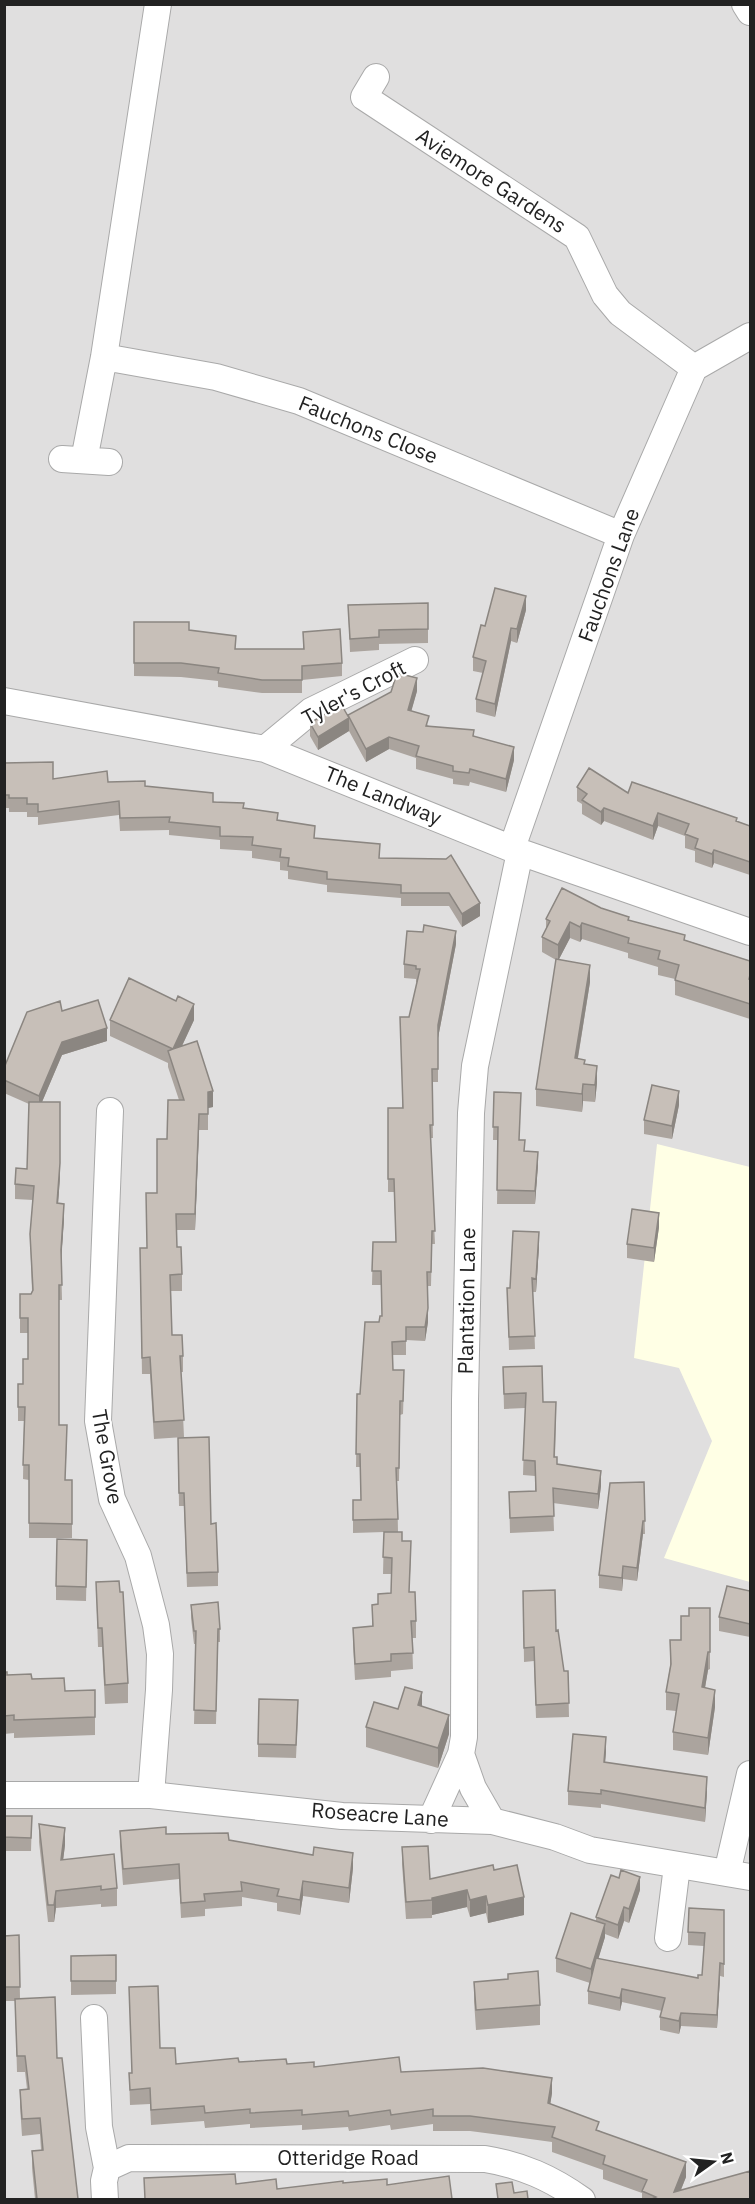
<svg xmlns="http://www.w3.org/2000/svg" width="755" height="2204" font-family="'IBM Plex Sans',sans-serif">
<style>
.residential{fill:#e0dfdf}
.education{fill:#ffffe5}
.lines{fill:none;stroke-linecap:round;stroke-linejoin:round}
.minor-casing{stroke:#a9a9a9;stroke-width:28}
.minor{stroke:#fff;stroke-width:26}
.wall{fill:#aba49e}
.shaded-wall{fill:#8b8681}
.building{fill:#c7bfb8;stroke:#8b8681;stroke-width:1.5}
.labels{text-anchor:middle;stroke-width:4.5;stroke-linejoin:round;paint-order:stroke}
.street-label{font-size:21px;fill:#222;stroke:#fff}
</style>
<rect width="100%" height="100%" fill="#f2efe9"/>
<!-- residential -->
<path class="residential" d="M5,5H750V2199H5Z"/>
<!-- education -->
<path class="education" d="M657,1144L750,1167V1582L664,1558L712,1441L679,1368L634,1358Z"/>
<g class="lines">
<defs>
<path id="minor" d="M745,4L750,12
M376,77L364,97L577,237L605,295L620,313L694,368
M104,357L216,377L299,401L621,535
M62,459L109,462
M84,460L104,357L158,4
M4,701L265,749L520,852L750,932
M265,749L311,711L415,660
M512,848L621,535L694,368L750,336
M110,1111L98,1421L112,1499L138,1556L156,1625L160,1654L159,1690L151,1795
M4,1795H151L342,1816L492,1821L555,1837L590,1850L750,1877
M431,1820L461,1754
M492,1821L473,1788L461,1754L464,1737L465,1400L471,1113L475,1066L520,852
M727,1873L750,1774
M668,1938L677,1866
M94,2018L99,2127L107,2168L104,2181L105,2200
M107,2168L129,2158L485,2159C522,2165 551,2178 582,2200"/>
</defs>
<!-- minor casing -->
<use href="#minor" class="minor-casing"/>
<!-- minor -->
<use href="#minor" class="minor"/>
</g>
<!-- wall -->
<path class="wall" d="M428,603V643L379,644V650L350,652L348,605Z
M526,610L517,643L511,641L495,717L476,712V699L483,673L473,671V657L485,626Z
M134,622L189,630L236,649H303V632L342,663V676L302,680V693H262L218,687V681L181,677L134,676Z
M417,691L411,711L429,726L474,736L514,760L506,792L470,782L469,786L453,784V779L416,769V758L389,749L366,762L349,731L318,750L310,736V723L348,715Z
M4,763L53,779L108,782L145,786L244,808L278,820L315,838L380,858L446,859L480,916L462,927L449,906H401V898L327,892V885L288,879V871L280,870V862L252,858V851L220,849V840L169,835V830L120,831L119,815L38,825V817H27V812H9V808H4Z
M577,787L628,793L737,821L750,826V875L714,863L712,868L695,862V851L685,848V836L658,826L653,840L604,821L601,825L582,814V804L577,801Z
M601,908L629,920L685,940L750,961V1019L675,995V979L658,975V967L628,958V953L582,939L580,942L570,938L559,959L590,982L578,1058L585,1064L597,1083L595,1102L583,1101L582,1112L536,1106V1089L556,960L542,952V937L546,930V919Z
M456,944L438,1038V1082H432L433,1138H430L435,1244H432L431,1286H427L428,1322L425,1341L406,1340V1355H393V1370L404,1383L403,1414L400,1415L399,1481H397L398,1532L411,1558L409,1592L416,1621V1638H412L413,1669L391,1671V1677L355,1680L353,1644V1628L372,1626V1605L378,1604L391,1593V1574H383L384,1532L353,1533V1500H361L360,1467H356L357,1394H360L379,1322L382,1316L381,1285H372L373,1242H396L394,1192H388V1108H402L409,1017L417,982H416V979L404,978V964Z
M62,1011L107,1041L62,1055L42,1102L60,1177L58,1204L64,1219L61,1259L62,1300H59V1425L67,1439L65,1480H72V1538H29V1480L23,1479L24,1421H18V1407L28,1359V1333H20V1294H31L32,1291L30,1234L33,1200L15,1199V1184L27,1169L29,1104L4,1093V1068Z
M110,1020H194L182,1046L213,1107L208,1108V1130H199L195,1230H176L177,1247L182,1274V1291H171L172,1335L183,1356V1372H181L184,1437L154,1439L150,1374H142L140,1248H147L167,1139L179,1100L168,1067V1063L110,1036Z
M494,1092L520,1140L524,1151L538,1165L535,1204H497L498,1140H493Z
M679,1105L672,1139L644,1134V1120Z
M659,1227L654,1262L627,1258V1244Z
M539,1246L536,1292H533L535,1349L509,1350L507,1288H510Z
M503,1367L543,1402L556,1417L555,1457L557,1464L601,1486L598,1509L553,1503L554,1531L510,1533L509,1492L535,1491V1476L523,1475L525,1408L504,1409Z
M178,1438L211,1524L218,1572V1586L187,1587L184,1506H179Z
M644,1482L645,1534H643L637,1581L623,1579L622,1591L599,1588V1575Z
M87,1554L86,1601L56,1600V1586Z
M96,1582L128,1683V1703L105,1704L102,1647H98Z
M523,1591L556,1631L564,1671H568L569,1717L536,1718L534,1661L524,1662Z
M750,1591V1637L719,1631V1617Z
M191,1605L220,1629V1642H218L216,1724H194L196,1644H194L191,1618Z
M710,1608V1669L708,1670L705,1688L715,1707L708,1755L673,1750V1732L676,1711L666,1710V1692L670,1667V1640H681L689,1616Z
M4,1672L7,1675L32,1679L65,1691L95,1690V1735L14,1738V1733L4,1734Z
M422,1706L449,1734L438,1768L366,1747V1727L398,1709Z
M298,1714L296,1758L258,1757V1744Z
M606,1751L605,1763L707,1791L705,1822L601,1804V1808L568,1805V1791Z
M4,1816H32L31,1851H4Z
M39,1824L65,1845L63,1860L117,1888V1906L101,1907V1904L56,1908L54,1922H48L39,1842Z
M120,1831L166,1834L229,1840L353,1868L349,1903L303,1896L300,1915L277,1911V1903L242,1897V1906L205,1909V1916L181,1918L179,1879L123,1885L120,1846Z
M402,1847L430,1879L494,1870L524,1915L488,1923L486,1913L470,1917L467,1907L432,1915V1918L406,1919L402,1864Z
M640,1890L629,1923L624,1921L618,1939L605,1934V1937L598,1959L698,1978L702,1975L704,1946L688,1945V1932L724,1910V1977L720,1976L717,2028L681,2026L679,2034L660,2030V2017L662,2011L622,2002L620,2011L588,2004V1991L590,1983L556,1972V1958L596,1921V1917Z
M19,1935L20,1999L57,2058L78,2199H35L32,2168V2151L41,2150L40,2134L22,2136L20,2106V2090L27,2089L25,2072H17L15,2001H4V1936Z
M116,1955V1994L71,1995V1956Z
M474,1982L540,2005V2025L476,2030L474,2001Z
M129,1987L160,2048L176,2064L239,2062L401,2072L552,2093L550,2104L686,2177L681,2190L750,2199H642V2193L603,2179V2170L552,2152V2142L470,2131H433V2124L391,2130L390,2125L349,2131L348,2127L302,2130V2125L250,2128V2124L205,2128L204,2121L151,2125L150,2104L130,2105L129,2073H132Z"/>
<!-- shaded-wall -->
<path class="shaded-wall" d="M526,596V610L517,643V629Z
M511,628V641L495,717V704Z
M417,678V691L408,723V710Z
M349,718V731L318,750V737Z
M389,737V749L366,762V749Z
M514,747V760L506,792V779Z
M604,808V821L601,825V812Z
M658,813V826L653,840V826Z
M714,850V863L712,868V854Z
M480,903V916L462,927V914Z
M570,922V938L558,961V945Z
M582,923V939L580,942V927Z
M456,931V944L438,1038V1025Z
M590,965V982L575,1075V1058Z
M194,1004V1020L173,1065V1049Z
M107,1028V1041L62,1055L39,1109V1096L62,1042Z
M597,1066V1083L595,1102V1085Z
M583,1084V1101L582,1112V1094Z
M213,1091V1107L208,1108V1130V1092Z
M679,1091V1105L672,1139V1126Z
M199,1114V1130L195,1230V1214Z
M538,1152V1165L535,1204V1191Z
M60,1163V1177L57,1218V1203Z
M64,1204V1219L61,1264V1250Z
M659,1213V1227L654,1262V1248Z
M539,1232V1246L536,1292V1279Z
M428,1308V1322L425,1341V1327Z
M601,1471V1486L598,1509V1494Z
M643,1521V1534L637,1581V1568Z
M623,1566V1579L622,1591V1578Z
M708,1652V1670L702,1705V1687Z
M715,1690V1707L708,1755V1738Z
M422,1692V1711L418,1705Z
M449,1715V1734L438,1768V1748Z
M606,1737V1751L604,1776V1762Z
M707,1777V1791L705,1822V1808Z
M65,1828V1845L61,1877V1860Z
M353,1853V1868L349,1903V1888Z
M640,1877V1890L629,1923V1909Z
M303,1881V1896L300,1915V1900Z
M467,1890V1907L432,1915V1898Z
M56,1891V1908L54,1922V1905Z
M486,1896V1913L470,1917V1900Z
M524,1897V1915L488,1923V1905Z
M624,1907V1921L618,1939V1925Z
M605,1924V1937L591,1983V1969Z
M720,1963V1976L717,2028V2015Z
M622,1989V2002L620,2011V1998Z
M681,2013V2026L679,2034V2021Z
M552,2078V2093L548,2119V2103Z
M686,2162V2177L677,2199L674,2192Z"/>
<!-- building -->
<path class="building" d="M495,588L526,596L517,629L511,628L495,704L476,699L486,661L473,657L481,625L485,626Z
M428,603V629L379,630V637L350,639L348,605Z
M134,622H189V630L236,636L235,649H304L303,632L340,629L342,663L302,666V680H262L218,673L219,668L181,663H134Z
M397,673L417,678L408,710L429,716L426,726L474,730L473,736L514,747L506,779L470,769L469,773L453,771V766L416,756L419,746L389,737L366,749L348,715L391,692Z
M341,704L349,718L318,737L310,723Z
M53,762V779L107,771L108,782L145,781V786L213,793V802L244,803L243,808L278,813L277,820L315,826L314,838L380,844L379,858L446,859L451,855L480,903L462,914L449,893H401V885L327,879V872L288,866L289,858L280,857L281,849L252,845L253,837L220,836V827L169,822L170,817L120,818L119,801L38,812V804H27V798H9V795H4V763Z
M589,768L628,793L632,782L737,818L736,821L750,826V862L714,850L712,854L695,848L698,839L685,834L689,824L658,813L653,826L604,808L601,812L582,800L587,794L577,787Z
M562,888L601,908L629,917L628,920L685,935L684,940L750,961V975L749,979H750V1004L675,980L679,965L658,959L660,951L628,943L629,938L582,923L580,927L570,922L558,945L542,937L550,921L546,919Z
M424,925L456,931L438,1025V1069H432L433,1125H430L435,1231H432L431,1272H427L428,1308L425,1327H406V1341L392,1342L393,1370H404L403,1401H400L399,1468H396L398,1519L353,1520V1500H361L360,1454H356L357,1394H360L365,1322H379L380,1316H382L381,1271H372L373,1242H396L394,1179H388V1108H403L400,1017H409L420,969H416V966L404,964L407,931L423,932Z
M556,959L590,965L575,1058L585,1060L584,1064L597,1066L595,1085L583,1084L582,1094L536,1089Z
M129,978L176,1001L178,996L194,1004L173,1049L197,1041L213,1091L208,1092V1114H199L195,1214H176L177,1247H181L182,1274L170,1275L172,1335H182L183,1356H180L184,1420L154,1422L150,1357L142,1358L140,1248H147L146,1193H157V1139H167L168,1100H184L168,1051L173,1049L110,1020Z
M98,1000L107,1028L62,1042L39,1096L4,1080V1068L27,1012L60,1001L62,1011Z
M652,1085L679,1091L672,1126L644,1120Z
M494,1092L521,1093L519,1140H525L524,1151L538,1152L535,1191L497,1190L498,1127H493Z
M29,1102H60V1163L57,1203L64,1204L61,1250L62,1285H59V1425H67L65,1480H72V1524L29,1523V1465H23L25,1407H18V1384H23V1359H28V1318H20V1294H31L33,1290L30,1234L34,1186L15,1184L16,1168L27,1169Z
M632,1209L659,1213L654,1248L627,1244Z
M513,1231L539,1232L536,1279L532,1278L535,1336L509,1337L507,1288H510Z
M542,1366L543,1402H556L554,1457H557V1464L601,1471L598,1494L553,1488L554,1516L510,1518L509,1492L536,1491L535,1461L523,1460L526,1393L504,1394L503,1367Z
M209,1437L211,1524L216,1523L218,1572L187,1573L184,1493H179L178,1438Z
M644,1482L645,1521H643L637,1568L623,1566L622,1578L599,1575L610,1483Z
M384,1532H402V1541H411L409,1592H415L416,1621H411L413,1653L391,1654V1661L355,1664L353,1628L373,1626L372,1605L378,1604V1594L391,1593L392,1558L383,1557Z
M57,1539L87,1540L86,1587L56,1586Z
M119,1581L120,1592H123L128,1683L105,1685L102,1628H98L96,1582Z
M727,1586L750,1591V1624L719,1617Z
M555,1590L556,1631L558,1630L564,1671H568L569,1703L536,1705L534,1647L524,1648L523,1591Z
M218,1602L220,1629H218L216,1711L194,1710L196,1631H194L191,1605Z
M689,1608H710V1652H708L702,1687L715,1690L708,1738L673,1732L679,1694L666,1692L671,1664L670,1640H681V1616H689Z
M4,1672H7V1675L31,1674L32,1679L64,1678L65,1691L95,1690V1717L14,1720V1715L4,1716Z
M405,1687L422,1692L418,1705L449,1715L438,1748L366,1727L374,1702L398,1709Z
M259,1699L298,1700L296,1745L258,1744Z
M573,1734L606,1737L604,1762L707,1777L705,1808L601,1790V1794L568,1791Z
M4,1816H32L31,1838L4,1837Z
M39,1824L65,1828L61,1860L114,1854L117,1888L101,1890V1886L56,1891L54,1905H48Z
M166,1827V1834L228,1833L229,1840L313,1855L314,1847L353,1853L349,1888L303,1881L300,1900L277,1896L279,1889L241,1882L242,1891L204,1894L205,1901L181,1903L179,1864L123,1869L120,1831Z
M428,1846L430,1879L493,1865L494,1870L517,1865L524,1897L488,1905L486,1896L470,1900L467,1890L432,1898V1900L406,1902L402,1847Z
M621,1870L640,1877L629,1909L624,1907L618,1925L596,1917L611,1875L619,1878Z
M689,1908L724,1910V1964L720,1963L717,2015L681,2013L679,2021L660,2017L665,1998L622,1989L620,1998L588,1991L596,1958L698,1978V1975H702L705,1933L688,1932Z
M571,1913L605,1924L591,1969L556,1958Z
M19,1935L20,1987H4V1936Z
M116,1955V1981H71V1956Z
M538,1971L540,2005L476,2010L474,1982L508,1979V1974Z
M158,1986L160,2048H175L176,2064L238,2058L239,2062L286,2059L287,2064L314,2062V2067L399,2057L401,2072L483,2068L552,2078L548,2103L599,2122L596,2130L686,2162L674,2192L750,2171V2199H652L656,2197L642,2191L647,2180L603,2164L605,2156L552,2137L555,2127L470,2116H433V2109L391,2115L390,2110L349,2116L348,2111L302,2115V2110L250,2113V2109L205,2113L204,2106L151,2110L150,2088L130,2090L129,2073H132L129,1987Z
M55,1997L57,2058H62L78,2199H37L32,2151L43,2150L40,2118L22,2119L20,2090L29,2089L25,2056H17L15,1999Z
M235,2174L236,2184L276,2179L277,2189L343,2181V2183L387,2179V2185L449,2176L452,2199H145L144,2178Z
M512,2182L514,2193L527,2191L528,2199H498L496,2184Z"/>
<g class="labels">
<!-- street labels -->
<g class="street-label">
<text transform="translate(491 181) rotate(33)" y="7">Aviemore Gardens</text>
<text transform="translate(368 430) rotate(22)" y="7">Fauchons Close</text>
<text transform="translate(609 575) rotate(-70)" y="7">Fauchons Lane</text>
<text transform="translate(354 693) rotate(-28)" y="7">Tyler's Croft</text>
<text transform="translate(383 796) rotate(22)" y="7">The Landway</text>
<text transform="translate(467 1301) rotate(-89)" y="7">Plantation Lane</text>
<text transform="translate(107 1457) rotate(80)" y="7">The Grove</text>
<text transform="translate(380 1815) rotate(4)" y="7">Roseacre Lane</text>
<text x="348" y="2165">Otteridge Road</text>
</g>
</g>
<!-- border -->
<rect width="755" height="2204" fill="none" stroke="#222222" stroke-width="12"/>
<!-- north arrow -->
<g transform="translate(713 2162) rotate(75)" stroke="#ffffff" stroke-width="4.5" paint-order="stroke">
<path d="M0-4.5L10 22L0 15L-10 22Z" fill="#222222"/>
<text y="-9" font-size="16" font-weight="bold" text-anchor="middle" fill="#222222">N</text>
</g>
</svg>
